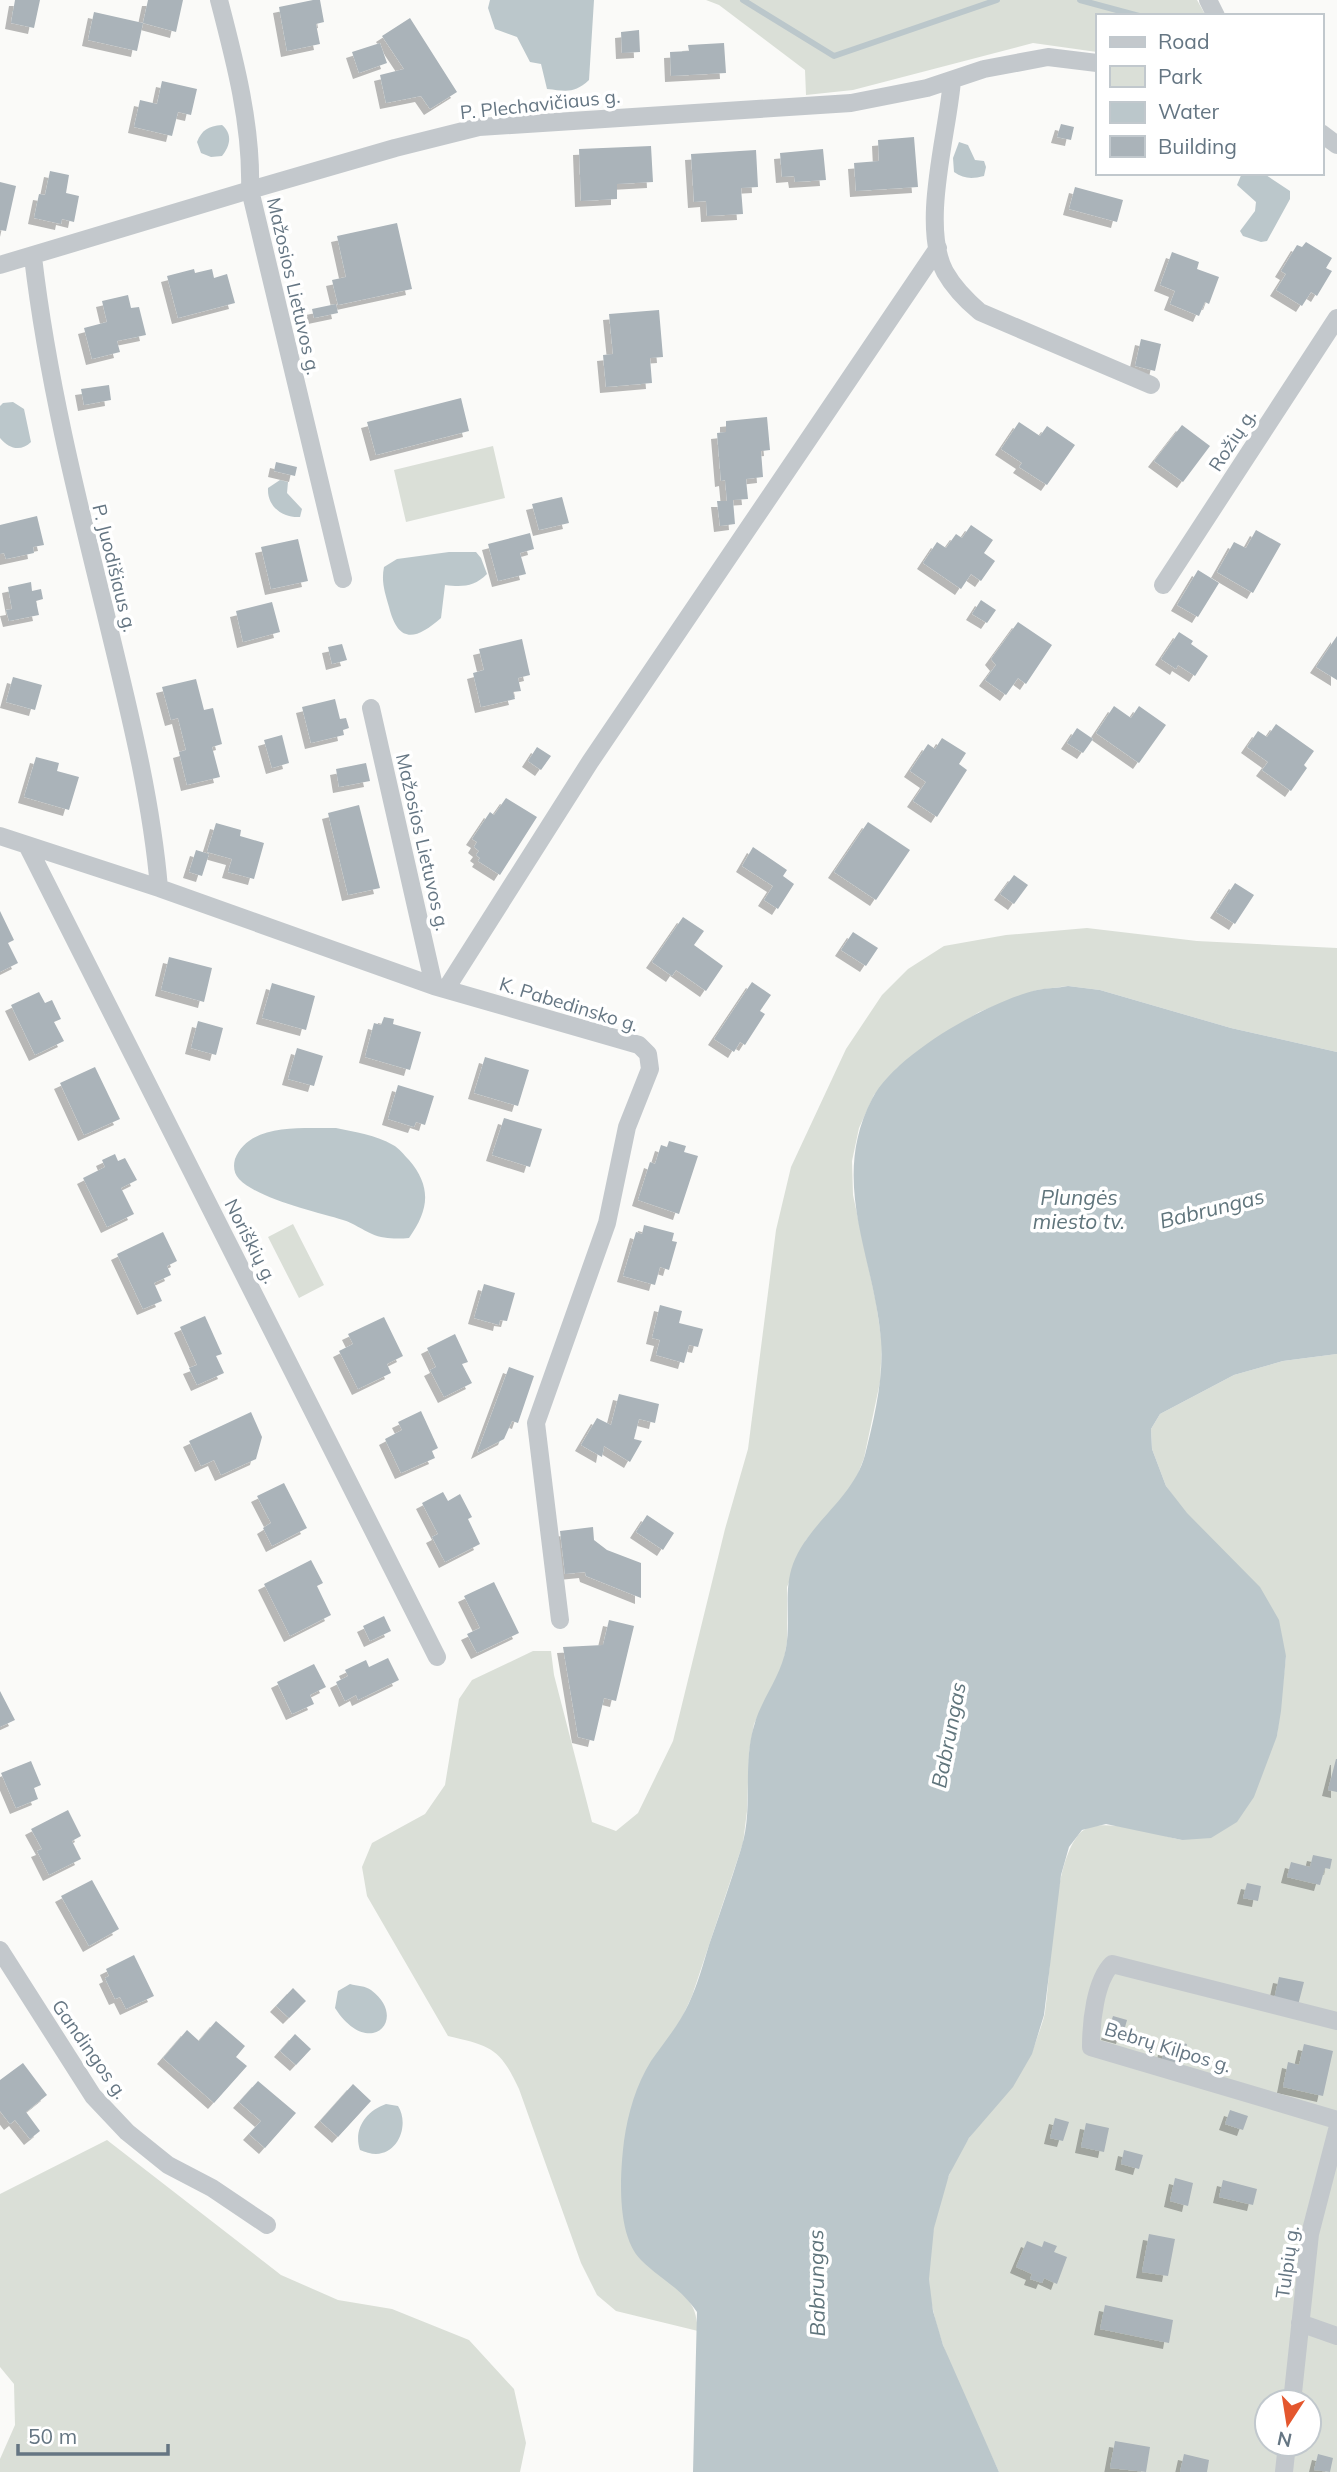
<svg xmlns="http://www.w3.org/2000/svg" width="1337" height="2472" font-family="Mulish,sans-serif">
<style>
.green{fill:#dadfd7;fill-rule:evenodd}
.water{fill:#bbc7cb}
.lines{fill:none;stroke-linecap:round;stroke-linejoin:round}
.stream{stroke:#bbc7cb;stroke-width:6}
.building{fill:#aab3b9;filter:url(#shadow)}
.street{stroke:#c3c8cc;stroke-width:18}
.labels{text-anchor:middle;stroke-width:7;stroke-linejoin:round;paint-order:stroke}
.street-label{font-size:19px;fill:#657683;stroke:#fff}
.water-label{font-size:21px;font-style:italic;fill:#60757c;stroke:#fff}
</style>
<defs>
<filter id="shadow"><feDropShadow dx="-6" dy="6" stdDeviation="0" flood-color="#0004"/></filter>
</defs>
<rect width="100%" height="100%" fill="#fafaf8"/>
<!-- green -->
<path class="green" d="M706,0H1197L1206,16H1097V52L1033,43L853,90L806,95L805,70L719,5Z
M493,446L505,498L406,522L394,470Z
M1087,928L1197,941L1337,948V1052L1231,1028L1100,990L1068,986L1037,990L979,1012L926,1046L897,1068L874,1095L859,1128L852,1161L853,1195L876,1302L882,1344L880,1382L864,1458L854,1484L806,1540L787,1587V1642L783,1665L754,1724L749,1753L747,1811L743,1843L692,1996L678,2026L651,2062L672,2284C690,2301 696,2305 698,2331L616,2311L597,2295L581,2263L519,2089C500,2048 491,2046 448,2036L367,1896L362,1867L372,1843L425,1814L445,1785L459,1699L472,1680L533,1651H551L554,1675L592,1822L616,1831L638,1813L673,1741L725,1529L748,1449L776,1230L791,1167L846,1049L882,995L908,969L944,946L1006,935Z
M293,1224L324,1285L299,1298L268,1237Z
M1337,1354V2472H999C975,2418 930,2337 929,2279C929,2231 942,2177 969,2138C993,2104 1024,2079 1037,2038C1040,2030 1043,2021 1045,2013C1052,1969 1051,1864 1080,1833C1098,1814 1158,1835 1182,1840L1277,1736L1286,1656L1166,1486L1152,1449L1151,1429L1160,1414L1234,1375L1283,1361ZM1267,2402H1309V2444H1267Z
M107,2140L281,2275L338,2300L392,2309L469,2340L514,2389L526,2443L520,2472H0V2459L15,2425L14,2384L0,2367V2194Z"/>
<!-- water -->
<path class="water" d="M490,0H594L589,80C574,94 566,91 547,89L541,64L530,62L517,37L495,29L488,8Z
M222,125C233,134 230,146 222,156L211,157L201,153L197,142C202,130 208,126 222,125Z
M959,142L968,145L975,160L984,161L986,167L984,176C972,179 964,179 954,172L953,158Z
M1242,173H1263L1290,191V199L1267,241L1261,242L1243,236L1240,231L1255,211L1256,202L1237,185Z
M13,402L24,409L31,442C21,452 9,449 0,438V406L3,403Z
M280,480L288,482L287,493L302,509L300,517C283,518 267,507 268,488Z
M449,552H476L481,558L487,574C474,587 462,587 445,585L441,618C415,641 398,643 389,607C385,593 381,582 384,567L397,559Z
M1068,986L1100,990L1231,1028L1337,1052V1354L1283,1361L1234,1375L1160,1414L1151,1429L1152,1449L1166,1486L1187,1513L1260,1587L1279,1620L1286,1656L1281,1711L1277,1736L1254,1797L1237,1822L1211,1838L1182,1840L1106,1824L1082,1830L1069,1847L1061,1875L1044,2015L1032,2054L1013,2087L969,2138L949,2175L934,2228L929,2279L933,2311L943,2345L999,2472H693L697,2312C679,2286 661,2280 641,2260C616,2235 620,2174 624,2141C628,2113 636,2085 651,2061C665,2041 679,2025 689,2003C698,1984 703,1964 709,1945C720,1913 731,1881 741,1849C754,1809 742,1766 754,1726C761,1699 781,1677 786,1648C791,1620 783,1591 793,1564C809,1522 853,1499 865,1455C874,1419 884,1378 881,1340C874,1255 829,1182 872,1099C896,1053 988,1002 1037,990C1047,988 1058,988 1068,986Z
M336,1128C355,1132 376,1135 393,1145C399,1148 404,1155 409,1160C432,1187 429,1210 409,1238C397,1239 383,1239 372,1234C362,1230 354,1223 343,1220C317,1212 258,1199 239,1179C234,1174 233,1166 235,1159C249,1122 304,1129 336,1128Z
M350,1984C357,1986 366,1986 371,1990C410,2019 369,2061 335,2008L338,1991Z
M386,2104L398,2106C409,2123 400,2153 376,2154C371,2154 365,2152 360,2150C353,2129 366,2111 386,2104Z"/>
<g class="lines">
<!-- stream -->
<path class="stream" d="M743,0L834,56L997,0
M1080,0L1139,16"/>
</g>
<!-- building -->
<path class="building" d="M15,0H40L34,28L11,23Z
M148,0H183L176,32L143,23L137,51L88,40L94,12L143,23Z
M313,0H320L324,22L316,24L320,44L287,51L279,7Z
M410,18L457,92L430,109L421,96L386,103L380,75L404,69L382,36Z
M639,30L640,52L622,53L621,32Z
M380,43L387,63L359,73L352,52Z
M724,43L726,73L671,76L670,52L689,51L688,45Z
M162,81L197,89L191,115L178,112L172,136L134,127L140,100L157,104Z
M1061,124L1074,127L1071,140L1057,137Z
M914,137L918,187L856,191L854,163L879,161L878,140Z
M651,146L653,182L617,184V199L581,201L579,149Z
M823,149L826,180L795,182L794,176L782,177L780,153Z
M756,150L758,187L741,188L743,214L707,216L706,201L694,202L691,154Z
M50,171L69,175L66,193L79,196L74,222L62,219L61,224L34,218L39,194L45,195Z
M0,182L16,186L6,231L0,230Z
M1075,187L1123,200L1117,222L1069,209Z
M397,223L412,289L338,305L332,280L346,277L337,236Z
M1306,242L1332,258L1326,268L1332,271L1317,296L1311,292L1302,306L1276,290L1286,274L1281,271L1297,245L1302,247Z
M1172,252L1199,262L1197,269L1219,277L1209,304L1205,302L1199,316L1170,304L1175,291L1160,285Z
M194,269L195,273L212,269L214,278L227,274L235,303L178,318L167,276Z
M128,295L131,308L139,307L146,335L117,341L120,352L92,359L84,328L107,322L102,301Z
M336,304L338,313L314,318L312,309Z
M659,310L663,357L650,358L652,383L606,387L603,355L613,354L609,314Z
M1141,339L1161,344L1155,371L1135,366Z
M109,385L111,400L84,405L81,389Z
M461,398L469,431L376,455L367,422Z
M767,417L770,450L761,451L763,477L746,479L748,499L733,500L735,524L720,526L717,501H727L725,480L721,481L717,433L726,432V421Z
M1019,422L1040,436L1047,426L1075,445L1047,485L1019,467L1022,463L1001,449Z
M1182,425L1210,446L1183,482L1154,461Z
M276,462L297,467L295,476L274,471Z
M562,497L569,523L539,530L532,504Z
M37,516L44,545L33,547L34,553L6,559L4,553L0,554V525Z
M971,525L993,540L984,553L995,561L981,581L971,574L961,589L923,563L937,542L946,548L956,534L962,538Z
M1256,530L1281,544L1253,593L1217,572L1234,542L1246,548Z
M530,533L534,549L520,553L526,574L498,581L488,544Z
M298,539L308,581L271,589L261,547Z
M1198,570L1219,583L1198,617L1177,605Z
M31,582L32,591L41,589L43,599L36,601L39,615L9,621L6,610L12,609L8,587Z
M981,600L996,610L987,623L972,614Z
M272,602L280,632L243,642L236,611Z
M1018,622L1052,645L1026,684L1018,678L1006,695L985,680L996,665L991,659Z
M1179,632L1193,641L1191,644L1208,656L1195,676L1178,665L1176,669L1161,659Z
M1337,636V680L1316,667Z
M522,639L530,675L518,678L521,691L513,692L515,699L481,707L473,673L484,670L479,649Z
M342,644L347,660L332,664L328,647Z
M13,677L42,685L35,710L6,702Z
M196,679L204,710L213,708L222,744L212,747L220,777L187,785L179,752L186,750L178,718L171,720L162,687Z
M335,699L340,719L346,718L349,728L343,730L344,735L311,743L302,707Z
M1114,706L1131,718L1139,706L1166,725L1139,763L1096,733Z
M1276,724L1314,751L1304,765L1307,768L1291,791L1262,770L1268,762L1247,747L1258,731L1267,737Z
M1077,728L1093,739L1083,753L1067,743Z
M282,735L289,763L272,768L264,740Z
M942,738L966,753L959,764L967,770L937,817L913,801L926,782L910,771L928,744L935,749Z
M537,747L551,756L541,770L528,761Z
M36,757L59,763L57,771L79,777L69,810L24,797Z
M366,763L370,781L339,787L336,769Z
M506,798L537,817L500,875L478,861L480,858L476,855L479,851L474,847L477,842L472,839L490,812L494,815Z
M359,805L380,888L348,895L328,813Z
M868,822L910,850L876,900L834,872Z
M216,823L241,830L240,836L264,843L254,879L228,872L232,859L207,852Z
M753,847L787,870L783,876L794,884L778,909L764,900L773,886L742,866Z
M196,850L209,854L202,876L189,872Z
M1014,875L1028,885L1014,904L1000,894Z
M1235,883L1254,895L1235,924L1216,912Z
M0,911L14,940L8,943L18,963L0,972Z
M683,917L704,931L694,945L723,966L706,991L676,970L672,976L652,962Z
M853,932L878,948L866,966L841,950Z
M169,957L212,968L204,1002L161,990Z
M752,982L771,995L760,1011L765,1014L745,1045L740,1042L734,1052L714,1039Z
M272,983L315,996L306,1030L262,1018Z
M39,992L45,1003L52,1000L61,1019L54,1022L64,1041L35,1055L11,1005Z
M384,1017L394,1019L393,1024L421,1032L410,1070L365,1057L374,1023L381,1025Z
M198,1021L223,1028L216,1055L191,1048Z
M297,1048L323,1056L314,1086L288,1079Z
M485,1057L529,1070L518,1106L474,1093Z
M95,1067L120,1119L84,1135L60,1083Z
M398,1085L434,1096L425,1125L416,1122L414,1127L388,1119Z
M504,1118L542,1129L530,1167L492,1155Z
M669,1141L686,1146L684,1152L698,1156L679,1214L638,1200L650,1162L655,1164L661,1145L667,1147Z
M115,1154L118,1161L125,1158L137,1180L121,1188L134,1214L107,1227L83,1178L105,1167L102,1160Z
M644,1225L674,1233L672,1241L677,1242L669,1270L660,1267L655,1285L623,1276L636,1232L642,1234Z
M163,1232L177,1261L167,1266L171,1275L154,1283L162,1301L143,1309L117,1254Z
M484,1284L515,1293L507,1321L500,1320L499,1325L474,1318Z
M660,1305L682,1311L679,1323L703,1329L698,1347L689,1345L684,1363L656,1355L660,1340L652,1338Z
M205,1316L222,1354L216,1356L224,1373L197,1385L189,1368L197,1365L180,1327Z
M384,1317L403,1356L387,1364L391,1373L358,1389L339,1351L353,1344L348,1334Z
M455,1334L468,1362L462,1364L472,1383L444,1397L430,1370L436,1367L427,1348Z
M509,1367L534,1376L518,1423L512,1421L504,1439L477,1453Z
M619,1394L659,1404L655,1423L639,1419L634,1439L642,1441L630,1462L604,1446L602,1457L581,1445L597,1418L611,1425Z
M421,1411L438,1448L432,1451L435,1458L401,1473L385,1439L402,1430L398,1422Z
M251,1412L262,1437L256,1459L221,1475L214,1460L201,1466L189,1441Z
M284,1483L307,1528L272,1546L263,1528L271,1523L257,1496Z
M443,1492L448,1501L460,1494L472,1517L468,1519L480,1544L445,1562L432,1537L438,1534L422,1503Z
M647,1515L674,1533L663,1550L636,1532Z
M593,1527L594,1540L607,1550L641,1563V1598L586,1576L585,1572L565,1574L560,1531Z
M311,1560L323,1583L317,1586L331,1615L290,1636L264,1584Z
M494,1582L519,1633L477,1653L467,1634L480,1628L464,1596Z
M384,1616L391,1631L370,1641L363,1626Z
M609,1620L634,1626L616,1701L604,1698L594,1741L578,1737L563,1647L603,1645Z
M388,1658L399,1680L358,1700L356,1695L345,1701L336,1682L348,1676L345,1670L366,1660L369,1667Z
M314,1664L326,1687L310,1695L314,1704L292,1714L277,1682Z
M0,1691L15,1720L0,1727Z
M1336,1759H1337V1792L1328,1790Z
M31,1761L41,1785L34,1788L38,1799L16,1808L1,1773Z
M68,1810L81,1836L72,1841L81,1859L49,1875L37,1851L42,1849L31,1829Z
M1313,1855L1332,1859L1330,1869L1325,1868L1320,1885L1287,1877L1291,1862L1310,1867Z
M92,1880L119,1929L89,1946L61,1896Z
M1247,1883L1261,1886L1258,1901L1243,1898Z
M134,1955L154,1996L126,2009L120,1997L115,1999L105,1978L109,1976L106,1969Z
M1279,1977L1304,1982L1297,2009L1273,2004Z
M293,1988L306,2001L289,2018L276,2006Z
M1113,2016L1127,2020L1122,2038L1107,2034Z
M216,2021L245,2046L236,2057L247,2066L214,2103L163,2058L187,2030L199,2041Z
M295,2034L311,2049L296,2065L280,2051Z
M1166,2039L1187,2044L1182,2064L1162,2059Z
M1304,2044L1333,2051L1323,2096L1283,2087L1288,2062L1299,2065Z
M23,2063L47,2095L26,2112L40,2131L30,2139L15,2120L10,2124L0,2111V2080Z
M258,2081L296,2113L265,2148L249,2134L261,2121L239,2102Z
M353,2084L371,2101L338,2137L320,2121Z
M1230,2110L1248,2116L1243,2130L1225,2124Z
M1055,2118L1069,2122L1063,2141L1050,2138Z
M1086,2123L1109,2128L1104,2152L1081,2147Z
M1124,2150L1143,2155L1139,2169L1121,2164Z
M1175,2178L1193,2183L1188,2206L1170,2201Z
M1223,2180L1257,2189L1253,2205L1219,2197Z
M1149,2234L1175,2239L1168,2276L1142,2272Z
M1027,2241L1042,2247L1044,2241L1057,2246L1054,2252L1067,2257L1057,2284L1044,2278L1042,2283L1030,2279L1032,2274L1016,2267Z
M1105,2305L1173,2320L1169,2343L1100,2329Z
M1115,2441L1150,2447L1146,2472L1110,2468Z
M1184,2454L1209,2460L1207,2472H1180Z
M1318,2454L1333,2458L1330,2472L1314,2470Z"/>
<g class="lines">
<!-- street -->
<path class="street" d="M219,0C235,61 252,126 250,190L343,579
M1208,0L1216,16
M952,80C948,133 920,225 945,272C954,288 967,301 980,312L1151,385
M1321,133L1337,145
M33,257C47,377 76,494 105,611C127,703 151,794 159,888
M0,265L250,190L395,148L479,127L851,103L927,88L984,69L1048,57L1097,63
M1163,585L1337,318
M371,708L434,986
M0,836L159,888L434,986L639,1045L648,1054L650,1069L627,1127L607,1223L536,1423L560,1620
M27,845L437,1657
M446,989L590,762L938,248
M0,1950L93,2096L127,2132L168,2165L212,2188L267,2225
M1337,2021L1112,1964C1095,1981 1091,2023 1091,2047L1337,2120
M1300,2323L1337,2336
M1292,2402L1310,2234L1337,2130
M1284,2472L1287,2444"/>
</g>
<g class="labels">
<!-- street labels -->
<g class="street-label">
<text transform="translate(540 104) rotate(-6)" y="7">P. Plechavičiaus g.</text>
<text transform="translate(294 286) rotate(77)" y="7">Mažosios Lietuvos g.</text>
<text transform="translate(1232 440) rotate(-57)" y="7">Rožių g.</text>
<text transform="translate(115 568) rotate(76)" y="7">P. Juodišiaus g.</text>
<text transform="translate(423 842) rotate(77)" y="7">Mažosios Lietuvos g.</text>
<text transform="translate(569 1004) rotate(17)" y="7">K. Pabedinsko g.</text>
<text transform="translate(251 1241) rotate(63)" y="7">Noriškių g.</text>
<text transform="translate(1168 2047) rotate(17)" y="7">Bebrų Kilpos g.</text>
<text transform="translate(90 2049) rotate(55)" y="7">Gandingos g.</text>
<text transform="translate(1287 2262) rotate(-82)" y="7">Tulpių g.</text>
</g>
<!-- water labels -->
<g class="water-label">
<text x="1079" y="1205">Plungės<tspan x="1079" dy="24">miesto tv.</tspan></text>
<text transform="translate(1212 1209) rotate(-14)" y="7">Babrungas</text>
<text transform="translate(949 1735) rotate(-79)" y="7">Babrungas</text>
<text transform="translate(817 2283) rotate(-91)" y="7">Babrungas</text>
</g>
</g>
<!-- legend -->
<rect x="1096" y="14" width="228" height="161" fill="#ffffff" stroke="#c1c8cd" stroke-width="2"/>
<rect x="1110" y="37" width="35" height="10" fill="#c3c8cc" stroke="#c1c8cd" stroke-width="2"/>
<text x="1158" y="49" font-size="21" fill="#657683">Road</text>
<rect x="1110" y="66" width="35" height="21" fill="#dadfd7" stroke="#c1c8cd" stroke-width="2"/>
<text x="1158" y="84" font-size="21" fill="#657683">Park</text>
<rect x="1110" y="102" width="35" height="21" fill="#bbc7cb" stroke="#c1c8cd" stroke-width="2"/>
<text x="1158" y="119" font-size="21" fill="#657683">Water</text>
<rect x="1110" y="136" width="35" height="21" fill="#aab3b9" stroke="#c1c8cd" stroke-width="2"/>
<text x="1158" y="154" font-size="21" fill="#657683">Building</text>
<!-- north arrow -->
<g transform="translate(1288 2423) rotate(192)"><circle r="33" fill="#ffffff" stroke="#c1c8cd" stroke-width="2"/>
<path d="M0-5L12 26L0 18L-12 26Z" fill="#e4572e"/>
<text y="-10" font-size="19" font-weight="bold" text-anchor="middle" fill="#657683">N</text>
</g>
<!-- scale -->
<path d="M18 2444v10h150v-10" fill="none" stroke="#657683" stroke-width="3.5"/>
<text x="28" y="2444" font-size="21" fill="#657683" stroke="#ffffff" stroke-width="5" paint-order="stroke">50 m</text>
</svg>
